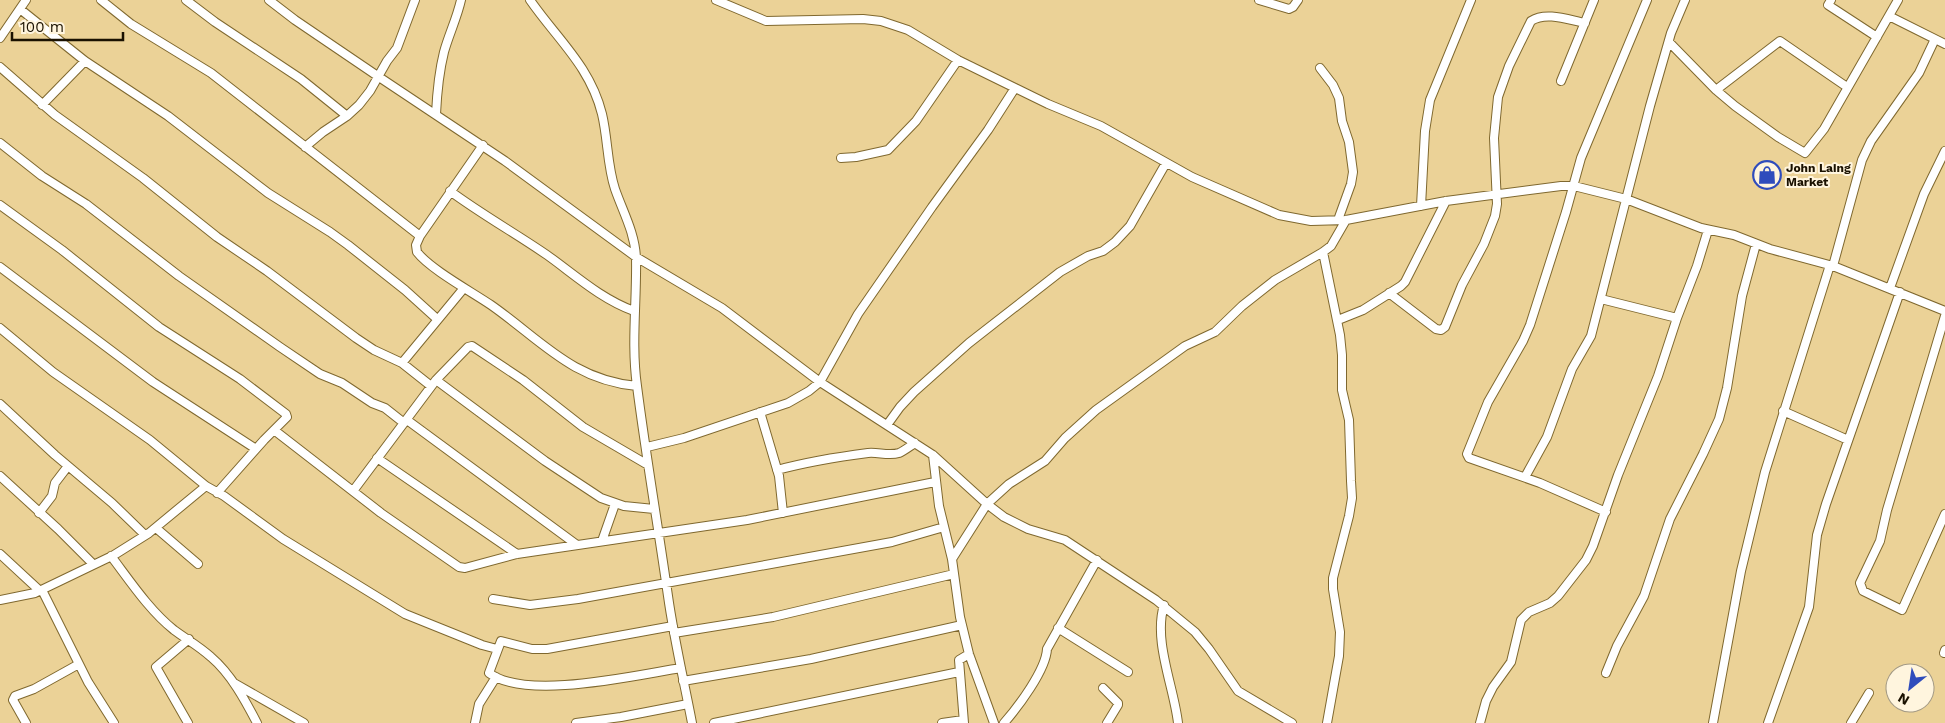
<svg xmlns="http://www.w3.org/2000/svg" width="1945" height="723" font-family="'Work Sans',sans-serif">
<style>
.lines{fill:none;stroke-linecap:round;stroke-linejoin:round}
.minor-casing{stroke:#7f682f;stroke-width:10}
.minor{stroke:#fff;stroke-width:8}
.labels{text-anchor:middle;stroke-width:4;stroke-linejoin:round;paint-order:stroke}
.poi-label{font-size:12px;font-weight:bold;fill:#1a1100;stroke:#fff5de;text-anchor:start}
</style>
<rect width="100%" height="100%" fill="#ebd297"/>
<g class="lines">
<defs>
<path id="minor" d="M101,0L131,24L211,73L420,236
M186,0L215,22L301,79L347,116
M269,0L295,20L379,77L505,161L636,257L722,308L820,382L933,455L987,504L1004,517L1028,529L1065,540L1156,600L1195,632L1209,649L1238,691L1292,723
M530,0C557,39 590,66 602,114C608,139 607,165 615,189C623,212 635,233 636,258C637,300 631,344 637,386C646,456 658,526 668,596C674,639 684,681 692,723
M716,0L766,21L863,19L881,21L908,30L958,60L1048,104L1101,126L1192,177L1279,215L1311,221L1346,220L1446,201L1561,186H1574L1626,199L1701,228L1734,235L1770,249L1833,266L1945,311
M1259,0L1289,9L1293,7L1298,0
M1831,0L1828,5L1877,37
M20,9L85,61L168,116L268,193L330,232L348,245L405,290L437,319
M1889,16L1945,44
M0,38L26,0
M1669,42L1716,90L1735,106L1778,137L1805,153L1824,129L1898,0
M0,67L55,115L143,178L217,237L267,271L356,338L374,350L402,363L431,386
M1320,68L1333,85L1339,98L1342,121L1349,142L1353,172L1351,184L1338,220
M1561,81L1594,0
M1716,90L1780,41L1847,87
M42,105L85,61
M436,114C437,93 439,72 444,52C449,34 457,18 461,0
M0,143L42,176L86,204L179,276L280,347L320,374L342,383L372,403L385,408L404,423
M483,145L420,236L416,245L417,252C430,269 472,292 491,305C541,340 572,380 637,386
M305,147L323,132L347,116L359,105L370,91L387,61L397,48L415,0
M841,158L856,157L888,150L916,121L958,60
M450,191C481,214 515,233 547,255C575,275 601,299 634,311
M0,205L62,250L159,327L240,379L286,414L287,417L264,440L217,493
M1421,206L1425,131L1430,100L1471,0
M1323,252L1340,335L1342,355V390L1349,420L1351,481L1352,498L1349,516L1333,578V589L1340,632L1339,656L1327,723
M1833,266L1862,160L1871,141L1919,73L1935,39
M0,267L153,382L256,449
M1890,288L1924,194L1945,151
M1389,293L1436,329L1441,330L1445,327L1462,285L1484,244L1495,216L1497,204L1494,138L1498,97L1509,66L1531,21C1546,11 1569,20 1585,23
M1601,299L1677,318
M1945,316L1887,510L1880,541L1860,583L1863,591L1902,610L1945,514
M1338,320L1363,310L1401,286L1405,282L1446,201
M0,328L53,372L150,440L206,486L224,496L283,539L405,614L482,645L497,649
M402,363L464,288
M436,380L545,461L601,498L624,506L654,509
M0,404L55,455L112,503L145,535
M1783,411L1848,440
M760,412L779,476L783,513
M407,420L577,545
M887,425L900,407L914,392L969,343L1060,272L1088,256L1103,251L1115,242L1130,226L1166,163
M274,430L381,513L459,567L465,568L517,554L747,520L935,482
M647,447L684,438L788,403L809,391L820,382L858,314L932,207L988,130L1015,88
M933,455L939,506L952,559
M377,458L517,554
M777,470C807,462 837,457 868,453C878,452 889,456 899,453C904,451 910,446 915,443
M0,476L58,529L93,564
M1525,477L1547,437L1572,369L1591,336L1650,106L1671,33L1685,0
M353,491L436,380L468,347L472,346L523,380L583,427L648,465
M1606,512L1540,483L1469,458L1467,454L1488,402L1523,341L1530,325L1566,212L1581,158L1647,0
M39,513L52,496L55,483L68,466
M156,528L198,564
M602,541L615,504
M0,554L40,591
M111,556C130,581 149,610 174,630C186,639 199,646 211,657C231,674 245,700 257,723
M42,590L88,682L114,723
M493,599L530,605L578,599L892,542L944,527
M0,600L35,593L114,555L149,533L206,486
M1164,605C1153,641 1174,687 1178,723
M673,626L547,649H532L501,641L489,673C526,701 636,675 681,668
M1058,628L1128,672
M674,633L773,617L954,574
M1944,653L1945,650
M1606,673L1617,646L1644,596L1670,519L1703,454L1719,419L1727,388L1742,296L1756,244
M683,681L811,659L962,625
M234,683L304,723
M1103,688L1118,703V705L1107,723
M26,723L13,700L15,696L34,689L79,664
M188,723L156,667L189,639
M475,723L479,704L496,677
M576,723L621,717L688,704
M714,723L959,672
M942,723L963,720
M964,723L959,660L969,654
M994,723L969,654L960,617L952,559L987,504L1009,484L1045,461L1065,438L1096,410L1185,346L1215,332L1242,306L1275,280L1323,252L1331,246L1346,220
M1004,723C1018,707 1046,670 1047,649L1097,560
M1480,723L1486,701L1493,687L1511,662L1521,620L1529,612L1550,603L1558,596L1586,560L1593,546L1618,475L1658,376L1677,318L1697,266L1708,230
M1713,723L1741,571L1765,472L1830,265
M1768,723L1809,607L1817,535L1826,504L1900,292
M1851,723L1869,693"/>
</defs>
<!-- minor casing -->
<use href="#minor" class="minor-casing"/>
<!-- minor -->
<use href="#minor" class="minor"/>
</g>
<!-- icons -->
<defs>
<symbol id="shop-ring" viewBox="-11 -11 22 22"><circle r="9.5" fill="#fff5de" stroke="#2f4cbc" stroke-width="1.5"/><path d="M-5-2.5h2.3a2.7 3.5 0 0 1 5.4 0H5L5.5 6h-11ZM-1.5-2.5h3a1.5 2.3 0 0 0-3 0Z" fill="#2f4cbc"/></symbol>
</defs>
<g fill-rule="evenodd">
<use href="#shop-ring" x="1751" y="159" width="32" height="32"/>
</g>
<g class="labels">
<!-- poi labels -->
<g class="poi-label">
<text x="1786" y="172">John Laing<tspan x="1786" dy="14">Market</tspan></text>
</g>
</g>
<!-- north arrow -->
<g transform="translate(1910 688) rotate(210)"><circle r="24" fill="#fff5de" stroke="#a39a85"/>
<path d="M0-4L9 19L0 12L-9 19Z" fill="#2f4cbc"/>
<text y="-8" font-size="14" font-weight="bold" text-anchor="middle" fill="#1a1100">N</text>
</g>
<!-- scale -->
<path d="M12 32v8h111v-8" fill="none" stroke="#1a1100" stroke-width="2.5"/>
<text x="20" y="32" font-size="15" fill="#1a1100" stroke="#fff5de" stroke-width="4" paint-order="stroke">100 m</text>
</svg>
